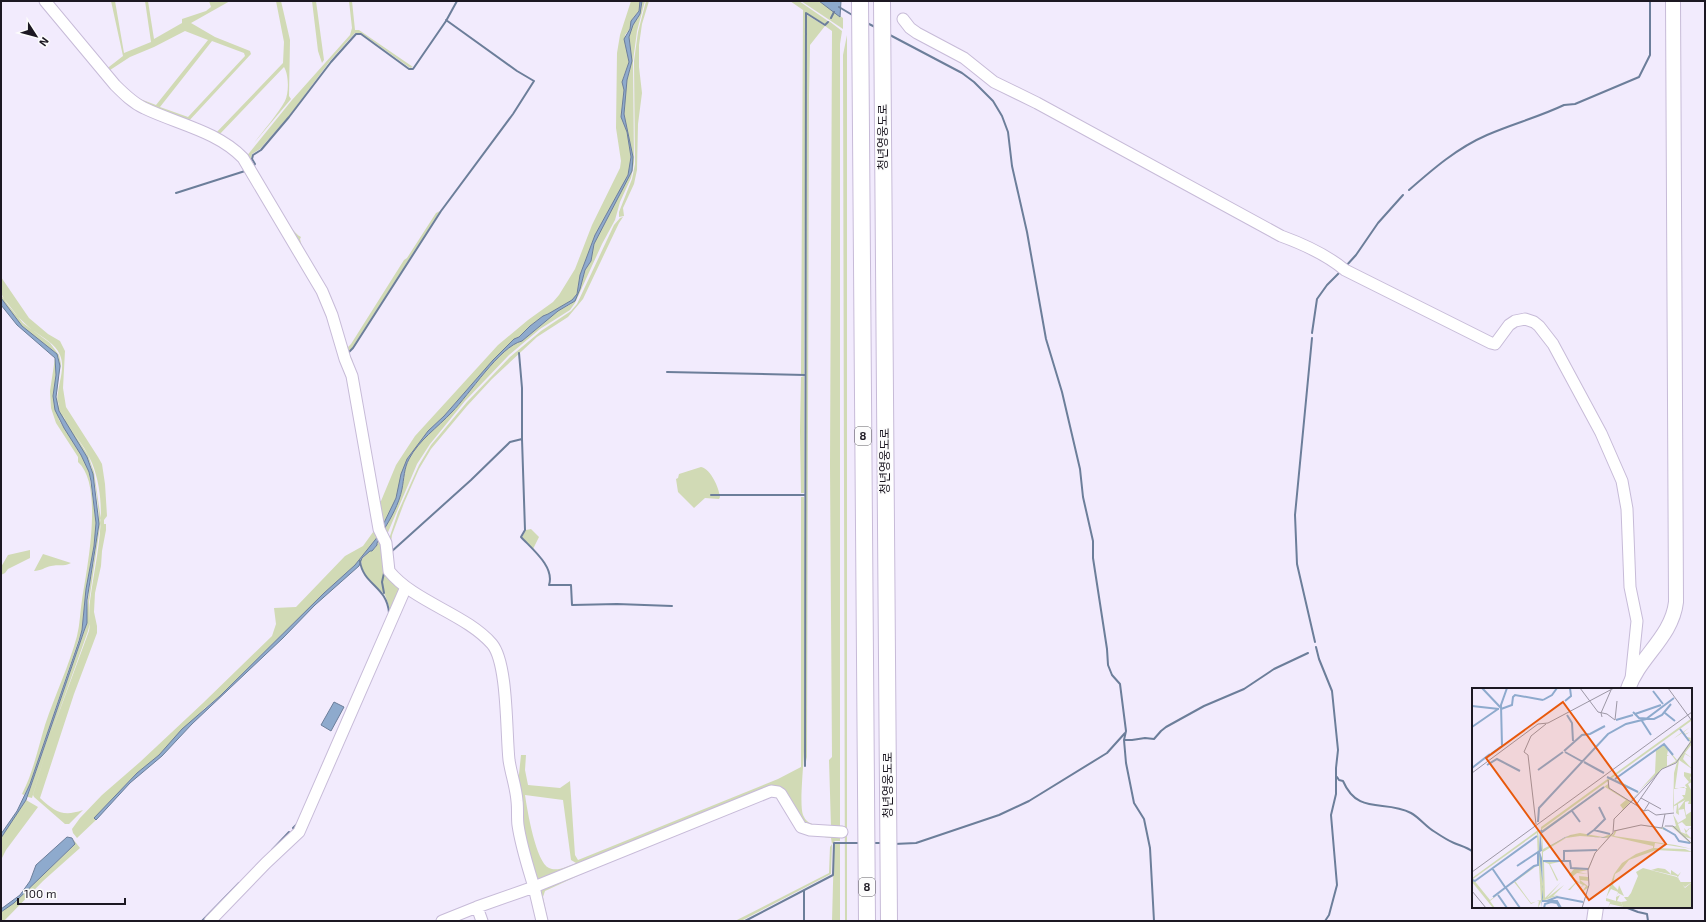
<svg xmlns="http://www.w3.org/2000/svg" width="1706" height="922" font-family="'Exo 2','Noto Sans KR',sans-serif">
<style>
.grass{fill:#d1dab5;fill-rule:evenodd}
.water{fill:#8eaacd;stroke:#6c7e9a}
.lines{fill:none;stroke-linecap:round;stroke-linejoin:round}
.stream{stroke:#6c7e9a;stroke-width:2}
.minor-casing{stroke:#c7bbd8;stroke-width:13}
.major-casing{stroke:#c7bbd8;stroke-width:16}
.highway-casing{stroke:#c7bbd8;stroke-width:18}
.minor{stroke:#fff;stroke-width:11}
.major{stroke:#fff;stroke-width:14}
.highway{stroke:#fff;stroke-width:16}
.labels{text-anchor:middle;stroke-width:3;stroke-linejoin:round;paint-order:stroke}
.shield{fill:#fcfcfc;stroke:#5f5c63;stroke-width:1}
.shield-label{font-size:11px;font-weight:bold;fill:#1c1822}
.street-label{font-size:12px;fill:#1c1822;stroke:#fcfcfc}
.inset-river{fill:none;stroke:#8eaacd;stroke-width:2}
.inset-road{fill:none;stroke:#9c97a5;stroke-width:1}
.view{fill:#e8590c;fill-opacity:0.15;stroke:#e8590c;stroke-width:2}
.inset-edge{fill:none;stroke:#1c1822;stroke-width:2}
</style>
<rect width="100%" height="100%" fill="#f2ebfd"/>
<!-- grass -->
<path class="grass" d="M111,1H115L124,53L151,42L145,1H148L154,39L182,23V19L206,11L211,7L209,1H230L191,23L215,37L250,51L251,54L187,123L127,94L156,105L208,40L185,31L154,47L130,57L107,72L105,70L123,56ZM212,41L244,53L245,56L188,117L160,107Z
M276,1H281L290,40L289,96L291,99L254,143C263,131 278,114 285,101C289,93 289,75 284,67L218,136L214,135L283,63L284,42Z
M312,1H316L324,60L322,63L318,51Z
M349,1H352L355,30H359L413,67L410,68L361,33H355L330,61L289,116L260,149L252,154L251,159L252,165L255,166C263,181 288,231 301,237L300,239L302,247L331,297L346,349L351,344L404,260L407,258L436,213L440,211L352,348L348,352L352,359L356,375L379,501H381L396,465L415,436L498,345L528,320L553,302L559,295L575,269L592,225L620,168L621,161L616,128L617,53L620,35L631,1H640L639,11L633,18L630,29L625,35V43L629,62L623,78L624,90L621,117L627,132L631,157L628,175L595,235L580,275L577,294L572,300L548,314L543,316L530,326L519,337L514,339L493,360L444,416L428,431L407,459L396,498L382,527L334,314L246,157L292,100L350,35L352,28Z
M642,1H645L637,31L633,61L634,163L631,178L620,202L615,220L602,244L575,303L570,310L540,329L509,355L465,401L430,444L417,464L386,537L383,531C391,518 399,504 402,489C404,479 404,468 409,459C419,440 437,428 452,412C469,395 500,346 522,341L558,311L571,304L580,289L585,270L591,261L594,244L632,171L633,157L624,114L627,80L632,61L629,37L633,25L640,14Z
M646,1H649L642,24L639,45V67L642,93L638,124L637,170L634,184L623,208L624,216L619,217V212L632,179L635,164L634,61L638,32Z
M790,1H799L828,21L825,24L806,13L804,374H801L803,12V10Z
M801,1H819L843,18V29Z
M807,15L825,26L829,21L842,31L840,44V831L806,826L782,792L539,881L532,872L515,780L519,774L521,755H526L525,770L528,785L560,788L570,781L575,855L578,860L778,779L801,767V497H804C805,581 804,665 804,749C804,763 799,804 803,815C808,827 820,825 831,827L829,760L832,757L830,466L832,31L825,26L810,45L809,95L807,757L805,766ZM525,795L563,800L571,860L576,863C568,866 557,872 549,868C536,863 527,809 525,795Z
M847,35V921H845L843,55Z
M623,217L619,223L583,299L568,317L537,337L492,379L467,406L431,449L419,469L404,503L392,535L390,550L388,545L390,536L398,512L419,465L431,445L467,402L510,357L541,331L571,311L577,304L614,225L620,218Z
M1,277L29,318L48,334L60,341L65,351L63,388L66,407L98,457L102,464L105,484L107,516L104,520V524H106V530L102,551L101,566L95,593L94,612L97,626V633L74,694L40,798C55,812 63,817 83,810L69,824H65L34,797L33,795L51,734L89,631C91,621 89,611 90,601C96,555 110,509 92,463C84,443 66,427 59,406C54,389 67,371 60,355C55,343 43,338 34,331C25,325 3,302 1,292C0,287 1,282 1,277Z
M1,295L23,323L50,343L59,355L61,364L57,390L58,404L64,418L88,455L94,472L101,520L89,602L90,623L88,631L51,734L32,798L28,797V795L87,623C86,597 93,571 96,545C97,538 99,530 99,524C99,508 95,481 91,466C84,446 66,431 59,411C52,392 65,372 57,354L22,326L1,298Z
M55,358L56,375L53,396L59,420L81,455L89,472L96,523L94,546L86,589L82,630L30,784L24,795L22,794C33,773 38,748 45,725C55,695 69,666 77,636C80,624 80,612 82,600C87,568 104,485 78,462V457L56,423L51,408L50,391Z
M804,376V493H801L800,431L801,377Z
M701,467C711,469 719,488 720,497L719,499L705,498L694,508L678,492L676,479L678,478L679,474Z
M376,528L379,535L355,565L324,593L220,696L205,708L159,755L137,773L94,818L96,820L77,838L73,833L72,829L80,818L102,795L140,762L203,703L272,636L276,624L274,608L296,607L345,556L363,546Z
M531,529L539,537L533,549L522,537L526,530Z
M380,538L386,572L404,589L310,804L299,828L295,829H293C303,819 306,809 310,796L390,615L389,606L385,595L366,576L362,568L361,560L368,552L375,548Z
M30,550V558L8,569L5,573L1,575V567L8,555Z
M43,554L71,563C63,567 58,564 51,566C45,567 41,571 34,571Z
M769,794C789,794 790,821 805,831L840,833V841H835L832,844L831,874L741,921H735L829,873L830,847L832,844L831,838C792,833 801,828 780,799L768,796L584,873L545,891L543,897L548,921H545L540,895L543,886Z
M26,800L38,807L6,850L1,860V838Z
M73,839L80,848L43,881L4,921H1V912L14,903L69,850L75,844Z
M840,843V921H832L834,847L835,844Z"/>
<!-- water -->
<path class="water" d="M640,1H642L640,14L633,25L629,37L632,61L627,80L624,114L633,157L632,171L594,244L591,261L585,270L580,289L575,301L558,311L522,341C500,346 469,395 452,412C437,428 419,440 409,459C404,468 404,479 402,489C399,504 391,518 383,531L382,527L396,498L401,474L407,459L428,431L444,416L493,360L514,339L519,337L530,326L543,316L548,314L572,300L577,294L580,275L595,235L628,175L631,157L627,132L621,117L624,90L622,82L629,62L624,39L630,29L631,21L639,11Z
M819,1H841L840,17Z
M1,298L22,326L57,354L60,366L56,397L59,411L87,457L93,474L99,524L87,600V623L84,631L26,800L1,838V834L17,811L30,784L79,641L82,630L86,589L94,546L96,523L91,481L89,472L81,455L64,428L55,410L53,396L56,375L55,358L17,325L1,305Z
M379,535L380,538L377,543V545L372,551H370L362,558L359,566L315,605L283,638L192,724L162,756L130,783L96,820L94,818L137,773L159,755L182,729L220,696L324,593L355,565Z
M334,702L344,707L331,731L321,725Z
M67,837L72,838L75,844L14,903L1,912V909L20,895L30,881L36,865Z"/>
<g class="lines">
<!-- stream -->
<path class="stream" d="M839,7L854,16
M831,18L834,12
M867,23L875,27
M888,34L962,73L974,82L993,101L1002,116L1008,132L1012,166L1027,232L1046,339L1062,392L1080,469L1083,497L1093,541V558L1107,649L1108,665L1112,675L1120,684L1126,731L1124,740L1126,763L1134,803L1144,819L1150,848L1154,921
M253,167L255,164L252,159L253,155L261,150L289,117L331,62L356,34H361L409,69H413L446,21L457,1
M1409,190C1433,169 1457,148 1487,135C1512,124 1539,117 1564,105L1575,104L1639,77L1650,55V1
M176,193L245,171
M1346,266L1356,255L1378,223L1403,195
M1312,333L1317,299L1327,285L1340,272
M1312,338L1295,515L1297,564L1315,642
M348,353L353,348L441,211L513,114L534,81L517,71L446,20
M667,372L805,375
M522,439L525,530L521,537C532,549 555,567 549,585H571L572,605L617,604L672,606
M711,495H804
M391,552L471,480L510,442L522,439V388L519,353
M360,561C363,585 387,586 389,613
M384,593L382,582L384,573
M1316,647L1319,659L1332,691L1338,750L1336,768V794L1331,815L1337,885L1329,915L1325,921
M1124,740H1132L1145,738L1154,739L1161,731L1166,727L1204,706L1244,689L1274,669L1308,653
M805,766L806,13L825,25L828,22
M1337,777L1339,780L1343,781C1358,816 1385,799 1411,813C1420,818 1426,827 1435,832C1441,836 1447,840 1454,843C1461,846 1467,847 1473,852
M293,828L298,823
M872,843H882
M894,844L916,843L999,815L1029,801L1107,753L1125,733
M272,850L289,832
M1625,907L1638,912L1647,914L1648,921
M202,921L239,883
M745,921L833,875L834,843H860
M804,921V891"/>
<defs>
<path id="minor" d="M45,1L115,85C124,94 133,103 144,108C177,124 217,131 243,158L322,291L332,315L345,359L352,376L379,529L386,543L389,571C414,602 466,614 492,644C508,663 506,733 509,760C511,774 516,787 517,801C518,809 517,818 518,825C521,846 528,867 534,887L477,907L482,921
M903,19L910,28L917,33L964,58L994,82L1037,103L1281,236C1303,244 1327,255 1345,270L1491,343L1495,344L1509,325L1515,321L1525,319L1534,322L1539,326L1553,344L1601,433L1622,481L1627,509L1630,587L1637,621L1631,679
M210,921L266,863L299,832L406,587
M442,921L477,907
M542,921L534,887L771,791L778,792L781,794L801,827L810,830L842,832"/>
<path id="major" d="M1628,689C1639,657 1672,637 1676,602L1673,1
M1594,921L1596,907"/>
<path id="highway" d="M860,1L867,921
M882,1L889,921"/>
</defs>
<!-- minor casing -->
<use href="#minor" class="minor-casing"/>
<!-- major casing -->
<use href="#major" class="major-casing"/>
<!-- highway casing -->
<use href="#highway" class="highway-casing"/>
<!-- minor -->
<use href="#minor" class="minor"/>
<!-- major -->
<use href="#major" class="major"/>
<!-- highway -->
<use href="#highway" class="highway"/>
</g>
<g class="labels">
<!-- shield labels -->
<g class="shield">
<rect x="855" y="427" width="16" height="18" rx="3"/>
<rect x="859" y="878" width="16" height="18" rx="3"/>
</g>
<g class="shield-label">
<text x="863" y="440">8</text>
<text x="867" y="891">8</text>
</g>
<!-- street labels -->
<g class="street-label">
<text transform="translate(883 137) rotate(-90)" y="4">청년영웅도로</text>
<text transform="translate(885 461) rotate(-90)" y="4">청년영웅도로</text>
<text transform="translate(888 785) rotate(-90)" y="4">청년영웅도로</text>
</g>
</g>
<!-- overview -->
<g transform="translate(1472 688)">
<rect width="220" height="220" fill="#f2ebfd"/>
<path d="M220,30V34L219,33L208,41L211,44L218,39L212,44L213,46L218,44L213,47L215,49L220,45L215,49L219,50L217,52L220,51V56L213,65L220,70L213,66L211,71L220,81L207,72L203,100H215L213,97L217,94L212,88V84L220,86L218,90L220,94L216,96L220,104V116H216L217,113L213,114V121L214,127L220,123V138H214L210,134L206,136L209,144L214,146L212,140L215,143L216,141L220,139V142L218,140L214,145L220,151L213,149L217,152L220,156L207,153L203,147L190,141L169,137L190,140L193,138L192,140L203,147L207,152L218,155L200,139H194L204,138L201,126L206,135L214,130L212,121L206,122L213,112L206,116L207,127L204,125L205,117L202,118L201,125L202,85L205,74L190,81L167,103L183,85L184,63L174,69L192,56L205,72L218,54L210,45L201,51L210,44L208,41L140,90L151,95L157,86L175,71L157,86L151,95L167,104L151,122L149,123L151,121L148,117L154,112L133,99L70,145L71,161L98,147L108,145L131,149L141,145V138V145L139,148L142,145V143L168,137L145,142L142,148L203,157L220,161L183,155L182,160L213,161L220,164L184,162L157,172L148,183L143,186L141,197L146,202L147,197L152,208L146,205L144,209L146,204L139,201L134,210L144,213V209L148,207L145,213L149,214L151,219L138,216L136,220L138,214L134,213V211L135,207L142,186L150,175L164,166L181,160V158L138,148L123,165L116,182L106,184L116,186L105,185L100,189L108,195L107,188L116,189L117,196V193L108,192L117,199L110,204L114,198L112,197L105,203L111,197L105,194L98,202H96L104,194L97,187L102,181H98L85,193L77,176L72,174L73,210L89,194L75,210L92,197L81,208L87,207L70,213L71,209L70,203L71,210L66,220L67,212L59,216L42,194L18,213L23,220H21L0,194V190L66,142L71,198L69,139ZM196,62L204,73L195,78V68H197L195,67ZM140,90L160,101L166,105L158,113L137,100V92ZM136,93V96L70,142V141ZM212,99L214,101L213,107H210L212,110L202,117V101ZM65,145L66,177L18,212L1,191ZM108,148L136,150L126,162L108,163L125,162L115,182L99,180L98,174V181L86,192L78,176L87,174L71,173V164L94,150ZM62,178H67L69,212L59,215L43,193ZM186,180L193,181L199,186V182L206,187L209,184L206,189L208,194H220L213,199L208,195L205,188L179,182Z" fill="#d1dab5" fill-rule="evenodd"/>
<path d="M171,180L205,189L213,200L219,195L220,220L151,219L149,214L155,213L152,209H156L159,205L166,188L164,184Z" fill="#d1dab5"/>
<path d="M68,141L70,163L93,149L107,146L128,150L138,148L131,150H127L107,146L94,149L68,164L70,170L71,209L69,220L71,199L67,165Z" fill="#8eaacd"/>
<path class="inset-river" d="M10,0L29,20M181,3L191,16M71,12L80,7L85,0M93,13L99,8L98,0M0,18L27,21M29,21L40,17L41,9L43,7L71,12M161,24L167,30L182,31L190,27L199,16M193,25L203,33M163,26L189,17M95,27L100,35L101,53M144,32L161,27M170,33L179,47M0,39L26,21M208,41L217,53M92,63L110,47L118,46L133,38M93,64L111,74M19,66L30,58L29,17L35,0M112,74L132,85M15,77L25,71L48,83M0,80L18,66M66,82L91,64M135,89L166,104M143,91L192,56L201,67M100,123L108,134M66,134L67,120L136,46L154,36L174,31L202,10M191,140L203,147L207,153L218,155M69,142L70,144L132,99M122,142L133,131L127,119M115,147L122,142L138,146M71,173H98L99,180L116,181M92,174V163L125,162M20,180L33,199M0,192L3,193L65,148M34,200L48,220M26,207L35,220M21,209L62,178L66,177V164L45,178M70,213H85L89,220M75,213L85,209L111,214M72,220L73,216L79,214L85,215L88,220"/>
<path class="inset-road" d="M108,0L126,24L135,26L143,32M196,0L220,33M130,29L129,25L139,2M143,32L145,13M0,85L66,36L76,35L142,0M136,92L137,100L159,114L190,81L204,75L220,52M169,110L189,121M164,117L172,123L177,115M172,123L176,122L184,127L202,125M64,136L56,67L52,64L59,48L74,36M193,138H201L220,156M142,143L169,137L190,140L193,126M0,184L220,24M0,203L14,220M110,220L117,197L116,182L123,165L141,145L142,131L159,114L164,117L187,84"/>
<path class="view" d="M91,14L194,156L117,212L14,70Z"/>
<rect width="220" height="220" class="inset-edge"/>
</g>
<!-- border -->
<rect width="1706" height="922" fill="none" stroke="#1c1822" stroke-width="4"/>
<!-- north arrow -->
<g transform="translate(36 36) rotate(126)" stroke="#fcfcfc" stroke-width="3" paint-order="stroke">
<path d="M0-3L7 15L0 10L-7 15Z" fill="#1c1822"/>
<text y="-6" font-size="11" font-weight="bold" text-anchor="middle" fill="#1c1822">N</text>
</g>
<!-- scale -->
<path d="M18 898v6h107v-6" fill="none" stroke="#1c1822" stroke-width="2"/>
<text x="24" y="898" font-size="12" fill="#1c1822" stroke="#fcfcfc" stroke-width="3" paint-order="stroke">100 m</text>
</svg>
